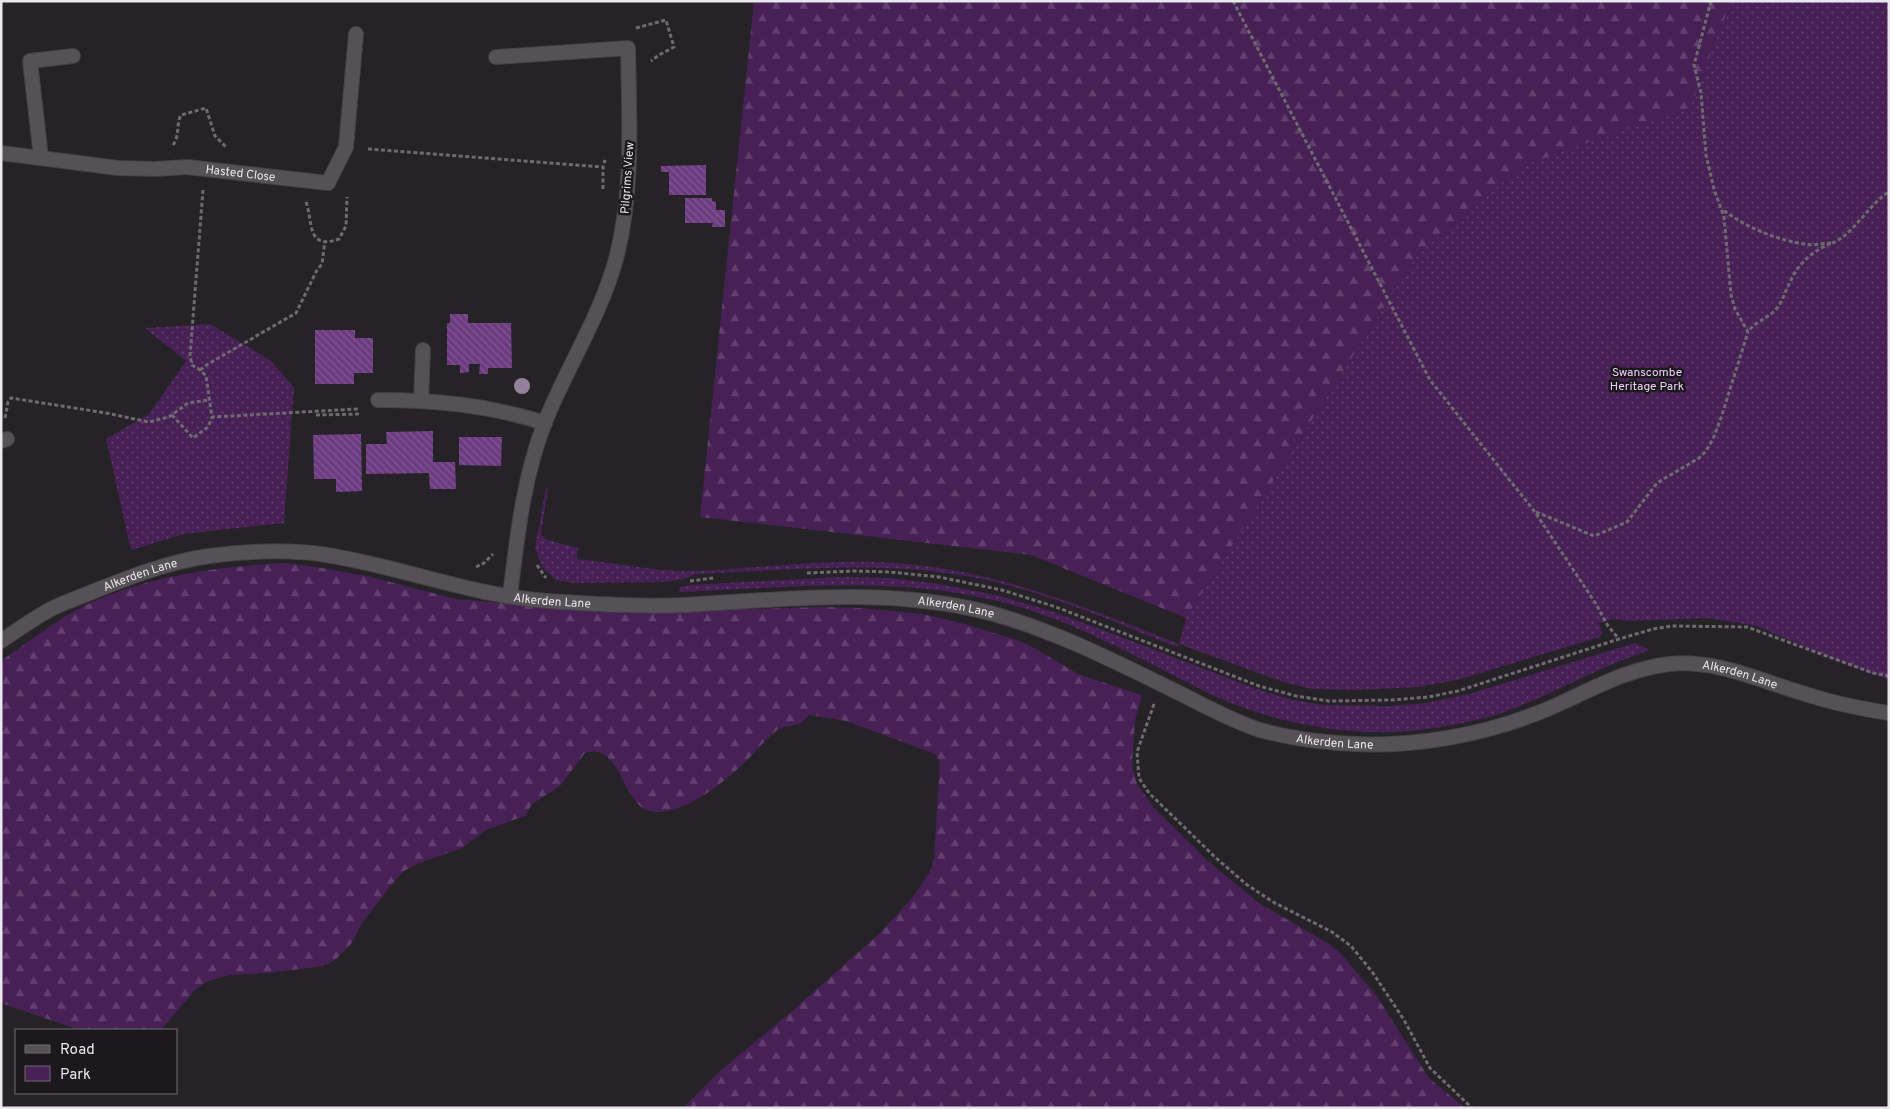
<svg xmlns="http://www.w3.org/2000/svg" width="1890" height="1109" font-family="Overpass,sans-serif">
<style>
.green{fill:url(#green-dots)}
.forest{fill:url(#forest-firs)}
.building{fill:url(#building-back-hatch)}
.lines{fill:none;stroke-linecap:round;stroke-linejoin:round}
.service-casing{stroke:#444145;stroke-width:16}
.minor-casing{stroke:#444145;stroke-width:16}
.path{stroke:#6d6b6e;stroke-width:3;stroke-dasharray:4 2.5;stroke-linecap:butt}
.service{stroke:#555156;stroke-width:14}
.minor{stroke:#555156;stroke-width:14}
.tree{fill:#918299}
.labels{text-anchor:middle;stroke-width:5;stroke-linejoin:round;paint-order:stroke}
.street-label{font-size:12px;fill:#eae8eb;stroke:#1c191d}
.park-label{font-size:12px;fill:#eacff6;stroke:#1c191d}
</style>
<defs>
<pattern id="green-dots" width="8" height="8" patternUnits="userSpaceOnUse" patternTransform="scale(1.25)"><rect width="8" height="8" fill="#472055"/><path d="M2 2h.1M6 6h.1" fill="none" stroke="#62406e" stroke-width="1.8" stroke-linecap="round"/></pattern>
<pattern id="forest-firs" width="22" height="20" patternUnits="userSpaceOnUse" patternTransform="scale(1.25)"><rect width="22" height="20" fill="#472055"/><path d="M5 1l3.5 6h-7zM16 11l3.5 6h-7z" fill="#62406e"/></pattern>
<pattern id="building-back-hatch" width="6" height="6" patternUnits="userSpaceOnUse" patternTransform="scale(1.25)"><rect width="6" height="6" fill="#6c3b80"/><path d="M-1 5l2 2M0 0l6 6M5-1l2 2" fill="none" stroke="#815792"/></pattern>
</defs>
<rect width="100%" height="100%" fill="#252327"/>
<!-- green -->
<path class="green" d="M1620,1H1889V680L1838,661L1757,626L1707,618L1629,621L1614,619L1599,623L1602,633L1600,637L1457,680L1418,687L1357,690L1312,689L1283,682L1179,644L1177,647C1111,621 1043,590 972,577C880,560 789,570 696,574L683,579L664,582L574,583L556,580L542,567L535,548L546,488L548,489L541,534L547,540L578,548L577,559C615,563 653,571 690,571C763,569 834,557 906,564C1002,572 1090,609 1179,644L1186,618L1417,255L1523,165Z
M210,324L270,360L294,387L284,523L184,534L131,550L106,439L149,414L186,361L145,328Z
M842,577L890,578L939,584L1000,596L1050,611L1095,627L1251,687L1289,699L1322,705L1391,706L1426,703L1469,694L1635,643L1650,650C1603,665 1561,690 1515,708C1482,721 1445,727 1410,731C1350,736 1287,725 1231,703C1210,695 1191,684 1171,674C1126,651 1081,627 1032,611C918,573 797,587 679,592L680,587L690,585Z"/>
<!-- forest -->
<path class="forest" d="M754,1H1731L1690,107L1523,165L1417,255L1186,618L1031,555L700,517Z
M287,563L322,568L371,577L456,599L567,609H752L823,607L861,608L923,614L965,624L1016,640L1029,645L1078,674L1142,695L1135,720L1132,765L1137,784L1154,808L1209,862L1259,903L1329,944L1342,955L1376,995L1429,1078L1465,1108H683L721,1070L784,1018L879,934L913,897L931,870L934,858L940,762L935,754L846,721L809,715C807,717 804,721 801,723C793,727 783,725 776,731C765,739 757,751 746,761C726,781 678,821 647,810C622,802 620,741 585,753L560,786L532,804L525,816L486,830L462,848L417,864L404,871L393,883L362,923L351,944L336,959L328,964L316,967L269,973L230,975L212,980L203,984L194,991L161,1030H79L1,1003V661C30,641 58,618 90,603C151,575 221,566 287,563Z"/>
<!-- building -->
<path class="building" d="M706,165V195H669V172H661V166Z
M685,198H712V201L716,202V210H725V227H712L713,223H685Z
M450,314H468V323H511L512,368H488V374H479L480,364H469V372L460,373V365H447V323H450Z
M315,330H355V338H373V373H354V384H315Z
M433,431V462H455L456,489H430L429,473L366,474V444H387L386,432Z
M361,434L362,491L336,492V479H314L313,435Z
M459,437H502L501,466L459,465Z"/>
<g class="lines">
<defs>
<path id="service" d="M41,157L30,61L73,56"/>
<g id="minor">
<path d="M496,57L628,48C629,119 634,190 616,259C600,317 567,367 545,422C523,478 517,538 510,596"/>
<path id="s1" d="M1,153L118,168L155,169L187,167L328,183L346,147L356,34"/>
<path d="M378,400C437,400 488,405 545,423"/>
<path d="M421,401L423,350"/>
<path d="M1,441L7,439"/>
<path id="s2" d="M1,641C18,630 34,618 51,609C63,603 75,599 87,594C127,578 167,562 209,556C248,551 289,549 327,555C402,567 473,596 548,601C594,604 641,607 686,605C788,599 889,587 990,613C1053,630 1112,660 1171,689C1200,703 1229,720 1260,730C1285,737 1312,741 1338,743C1409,749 1484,736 1550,708C1589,691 1626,669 1669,664C1719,659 1765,683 1812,696C1837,704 1863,709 1889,713"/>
</g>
</defs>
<!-- service casing -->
<use href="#service" class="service-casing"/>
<!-- minor casing -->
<use href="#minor" class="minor-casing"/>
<!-- path -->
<path class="path" d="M1233,1L1430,380L1535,512L1596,604L1608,626L1619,639
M1711,1L1694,65L1701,93L1706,155L1714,189L1724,217L1731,295L1735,309L1748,332C1756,320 1770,318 1778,307C1783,299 1786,290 1790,282C1798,263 1814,250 1832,243C1823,243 1814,246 1805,244C1776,240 1745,227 1722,209
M636,28L666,20L674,47L659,55L651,61
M173,145C180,135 176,124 181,115L206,108L215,136L226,147
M368,149L603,167
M603,189V167L605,160
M203,190L190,356L192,365L200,370L206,376L212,417L358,409
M306,202C313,220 306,251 339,239L346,226L347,197
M1832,243C1851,237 1869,204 1889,192
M200,370L208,364L296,313L317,270L322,264L325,241
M172,415L193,438L208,427L212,417
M316,415L360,414
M5,418L8,402L11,398L106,413L149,422L169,417L188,403L209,400
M1536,512L1594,536L1627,522L1657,483L1699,458L1706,451L1713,439L1721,418L1748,332
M537,565L546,578
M476,567L484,563L493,554
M807,573L853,571L890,572L939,577L1002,590L1056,607L1259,686L1296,696L1329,701L1391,700L1428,697L1458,691L1619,639L1653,629L1672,626L1747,627L1873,673L1889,676
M690,581L713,578
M1154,704L1137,752L1139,778L1149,793L1216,858L1246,884L1273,902L1332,932L1351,946L1373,973L1404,1020L1430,1068L1472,1108"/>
<!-- service -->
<use href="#service" class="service"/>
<!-- minor -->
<use href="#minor" class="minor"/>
</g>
<!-- trees -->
<circle class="tree" cx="522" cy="386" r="8"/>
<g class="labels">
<!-- street labels -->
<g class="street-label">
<text dy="4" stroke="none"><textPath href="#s1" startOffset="241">Hasted Close</textPath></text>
<text transform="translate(627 178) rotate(-86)" y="4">Pilgrims View</text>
<text dy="4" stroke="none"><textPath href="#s2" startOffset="155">Alkerden Lane</textPath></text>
<text dy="4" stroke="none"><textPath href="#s2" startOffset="575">Alkerden Lane</textPath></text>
<text dy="4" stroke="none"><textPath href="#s2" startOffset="980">Alkerden Lane</textPath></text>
<text dy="4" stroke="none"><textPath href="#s2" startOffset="1805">Alkerden Lane</textPath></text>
<text dy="4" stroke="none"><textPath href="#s2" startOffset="1385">Alkerden Lane</textPath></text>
</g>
<!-- park labels -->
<g class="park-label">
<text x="1647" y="376">Swanscombe<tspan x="1647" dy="14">Heritage Park</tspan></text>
</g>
</g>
<!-- border -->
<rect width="1890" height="1109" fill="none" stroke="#eae8eb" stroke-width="5"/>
<!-- legend -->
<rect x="15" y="1029" width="162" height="65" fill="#1c191d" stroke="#6e6c6f"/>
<rect x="25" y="1045" width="25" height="8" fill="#555156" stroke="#6e6c6f"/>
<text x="60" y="1054" font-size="15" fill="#eae8eb">Road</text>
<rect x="25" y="1066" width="25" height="15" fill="#472055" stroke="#6e6c6f"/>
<text x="60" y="1079" font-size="15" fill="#eae8eb">Park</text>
</svg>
